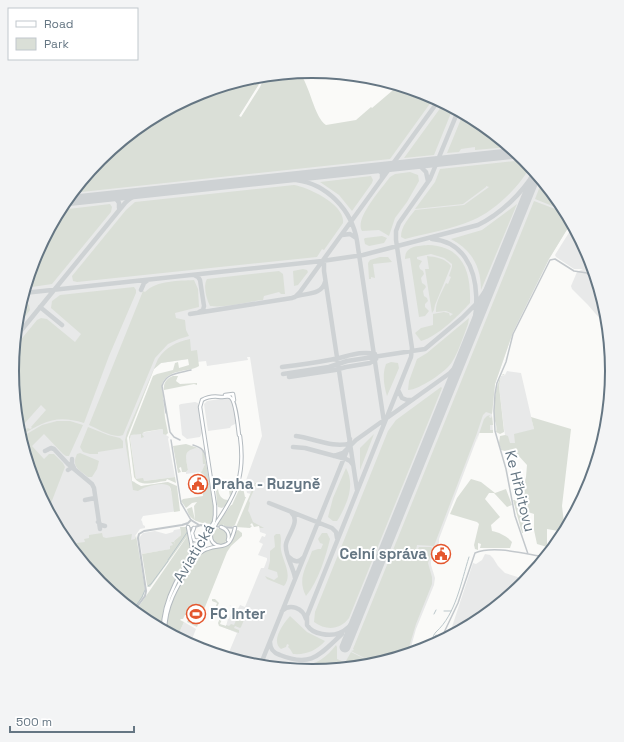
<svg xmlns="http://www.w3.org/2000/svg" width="624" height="742" font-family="'Space Grotesk',sans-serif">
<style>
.built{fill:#e8e9e9}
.green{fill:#dadfd7;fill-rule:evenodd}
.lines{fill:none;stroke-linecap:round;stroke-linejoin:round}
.stream{stroke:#bbc7cb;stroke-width:1}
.taxiway{stroke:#ced2d4;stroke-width:4.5}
.runway{stroke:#ced2d4;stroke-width:11}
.secondary-casing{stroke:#b3babf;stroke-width:4.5}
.minor{stroke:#c3c8cc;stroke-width:1.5}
.tertiary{stroke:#c3c8cc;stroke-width:2}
.secondary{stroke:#fff;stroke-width:2.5}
.secondary-bridge-casing{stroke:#b3babf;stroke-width:4.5;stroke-linecap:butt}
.secondary-bridge{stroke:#fff;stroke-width:2.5}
.labels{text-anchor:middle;stroke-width:4;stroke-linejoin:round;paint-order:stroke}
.poi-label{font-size:15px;font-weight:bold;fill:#657683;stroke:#fff;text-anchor:start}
.street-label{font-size:15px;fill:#657683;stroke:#fff}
.rim{fill:none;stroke:#657683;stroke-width:2}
</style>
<rect width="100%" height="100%" fill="#fafaf8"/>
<!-- built -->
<path class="built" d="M262,76L259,84L239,116L242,118L252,120L270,109L325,126L357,121L428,95L479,122L524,159L562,205L571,223L549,259L513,332L495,384L492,414L493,433H479L448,515L439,539V543L436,547L431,561V565L435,578L434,585L416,629L409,654L370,665L312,671L253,665L227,657L237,633L223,627V625L226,626L228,619H229L233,608L229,605L238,609L240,605L245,607L261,568H264L267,560V558L258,555L263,544L259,542L262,536L265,537L266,534L260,532L259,526H254V523H252L247,513L246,506L251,494L247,493L245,483L262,436L250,357H247L248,360L207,366L206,361L197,362L196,358L161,363L154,369L127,436V441L132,481L135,482L136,487L168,482L178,511L143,516L141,520L142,521L143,525L145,526V528L140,529L135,536L141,580L100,583L62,537L35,486L18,429L12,371L18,312L35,256L63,204L100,159L146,121L197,94L254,77Z
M573,226L589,256L606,313L608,328L588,305L572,289L571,286L577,272L583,269H574L556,257L555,255Z
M507,371L521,373L534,429L515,443H509L505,435L504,429L499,386L501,376L505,375Z
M226,398V399H232L233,402L237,423L231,426L230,428L208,431L204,404L207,401Z
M195,402L198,403L202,433L200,437L187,439L182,435L179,405L181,404Z
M162,429L163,430V433L169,437L168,439L175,477L144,481L136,479L130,437L131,435Z
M198,448L202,450L205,464L203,470L200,472L186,474V472L188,470L185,454L190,449Z
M180,529L181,535L174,541L175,545L173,543V545L171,549L142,554L139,538L143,533L155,531L166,534L173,532L174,530Z
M485,554L490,555L493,558L498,566L505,573L527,580L478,621L449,636L473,563L476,564L482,560Z
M184,622L196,629L190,644L173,635L175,631L179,633Z"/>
<!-- green -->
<path class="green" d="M299,72C310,85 314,117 326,125L356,120L371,107L372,108L399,85L427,94L434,98L390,159L72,193L100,159L146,121L197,94L254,77L262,76L259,84L239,116L241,117L260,87L265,76Z
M444,103L453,108L434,155L404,158Z
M463,113L479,122L509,147L475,150V147L461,149L459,152L447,153L461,119L479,126L480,128H483L482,126L461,118Z
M525,160L530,166C522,185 493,212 473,220C452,229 428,233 405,239L401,237C401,226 409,218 415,210L464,205L489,187L486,186V187L463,204L415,209L435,182L440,169Z
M410,172L418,175L419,181L407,202L395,218L389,236L379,230L362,231C354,219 382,188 390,177L395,174Z
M371,176L373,180L372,183L352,211L339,195L320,182Z
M542,181L562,205L565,211L535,199Z
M294,185C308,187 346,205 343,223L324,250L322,249L317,257L77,282L73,281L72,276L126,210L135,202Z
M534,201L566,213L571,223L549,259L513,332L495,384L492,414L486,412L483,415L477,433L434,546L417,545L415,555L419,547H431L433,549L428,563L432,577V584L416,624L407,654L376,664L351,651L354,650L353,649Z
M110,204L112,207L111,212L52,284L25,288L35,256L60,210Z
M517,204L481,290C481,267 472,250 451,239L482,230Z
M382,236L387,238L384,243L369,246L365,244L364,239L365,238Z
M428,245C464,246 471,273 470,303C459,315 437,337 421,341L415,333L421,328L433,325V314L444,312L449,313L450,316L453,314L446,311L436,312C435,303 442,292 446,283L448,284L451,277L449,276L452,267V264L444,258L431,254L417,257V259L422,261L419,266L420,269L423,271L424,274L421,278L422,283L425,285L426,287L423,291L424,296L427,298L428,301L425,304V307L429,311L425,316L419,317L410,258L405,259C405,246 417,246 428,245Z
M427,256C436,257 445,258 451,266L435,305L434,310L432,313L425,269H429Z
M380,257H388L392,262L373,264L375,278L371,277V279H369L368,263L370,260Z
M303,269L307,270L308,272L298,285L294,286L293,271Z
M279,271L283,274L285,294H281L279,292L264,296L263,300C246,302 227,308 210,306C206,298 203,286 207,279Z
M194,280L198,289L199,307L175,313L176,318L185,320L186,330L189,336L179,339L168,344L155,358L123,435C114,439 98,429 89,425L143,291L145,292C157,280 179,281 194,280Z
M134,287L136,290V293L109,356L84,423C56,414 43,422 20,436L18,429L12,371L14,348L37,320L41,318L47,319L75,342L81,334L51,308L52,301L60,295ZM41,405L46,410L31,427L32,428L30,429L28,428L26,429L24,428L26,426L24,424Z
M22,299L29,305L30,310L16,329L18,312Z
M469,318L468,324C463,337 459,351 452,362C447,371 419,390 408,390L409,381L417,359L427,353Z
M190,339L191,351L197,350L199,366C187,373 169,368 162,384L165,418L168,433L166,435L163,434V430L162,429L144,432L142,434L144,437L141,438V434L131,435L130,438L136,479L143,478L144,481L175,477L176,483L167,479L166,481C155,482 140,488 134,477L129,437L153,376L157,374L173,370L175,363L178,362L179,368L189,365L188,359L161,363L154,369L127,438L132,481L141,486L168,482L177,486L180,511L174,512C173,506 172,491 170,487C165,480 143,487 138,491L133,490L125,440L127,432L158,359C166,347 176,342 190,339Z
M391,362L398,363L399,368L387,396C384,386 382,375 386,364Z
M503,374H505L501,376L499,386L504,431V432L500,434L496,432C497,428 496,424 495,421C493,410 495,382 503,374Z
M173,376H178L176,381L180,384L197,383V385L194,384L164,390C163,383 167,378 173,376Z
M441,387L442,388L349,618C340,630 326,631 314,622L315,612L388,431L396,420Z
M490,415L489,417L491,418L492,416L493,425H490V430H493V433H479L476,443L484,419L487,416Z
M531,417L571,429L562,506L565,531L564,532L547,529V547L537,544L534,530V514L528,512L524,509C529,518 532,519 530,532L522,533L513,500H523L522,505L524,508L523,505L524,499L521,498L526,477L527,465L517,454L501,450L499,443L500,436L505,435L508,436L510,443H515L514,434L534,429Z
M57,421H70L83,425L69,456H66L63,454L44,434L32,446L44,459L49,454H54L63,463L65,467L48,511L35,486L20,438L42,425Z
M88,427L108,435L120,438L123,441V448L98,452V454H90L83,452L80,447Z
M374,434L360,470V448Z
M186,444L198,448C182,450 186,457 188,470L186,472H182L181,467L179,468L181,472L178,473L173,446Z
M202,450L205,456L214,511V517L211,524C200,523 189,521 187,509L192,507L195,520L194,506L197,502L192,503L186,508L181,501L183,499L203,496L201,481L205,480L204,475L200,472L202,471L205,464H203Z
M80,453L99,461L97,469L92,477H88C79,470 71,467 77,454Z
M346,468C355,484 348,502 339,518L337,521H333L328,517L333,498Z
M471,479L481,482L495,493L506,489L512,505L507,507L494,493H489L485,499L500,517L491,525L492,531C499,532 508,537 512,542L510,548H480L481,544L478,543V550L475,549L474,545L479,524L477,522L450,514L457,498Z
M234,482L236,483C233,492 230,504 222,508L218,507L217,504L216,491L218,489C219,495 221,500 229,500L230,497L228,483Z
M242,483L245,497H246L235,525L232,527L224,526V524L223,526L217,525L231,505H232Z
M255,483H257L249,501L250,503L248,511L249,512L253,522L264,528H260L259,526L254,527L252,523L250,525L252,526L250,528L236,527Z
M180,527H187C189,537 192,545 190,555C188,562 181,570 178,576C168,593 162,610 162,629L145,620L135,612L186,538L187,536L150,587H148L147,585L142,554L170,549V546L173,545L171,542H174L175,545L174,541L181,535Z
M216,528C223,529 228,530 228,538L224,544L219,545L214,543C211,536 212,534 216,528Z
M238,530L242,533V536L231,546L227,552L197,627L187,622L195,603L189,615H185L183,619H181L180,620L184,622L179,633L175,631L173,635L166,632C167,623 167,615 170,607C173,594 193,557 204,551C211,547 219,549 225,546L235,531Z
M102,533L103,537L106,538L132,534L131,540L135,539L136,535L145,589L143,597L134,611L100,583L68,544L85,542L84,539L89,538V535Z
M322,533H327L330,539C326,556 318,582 306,596C297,579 306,568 312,551L318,549H321L323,544L320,543L318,539Z
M276,534H280C282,540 280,544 281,550C283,562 293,575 284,586L267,579L265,576L274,580L278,577L277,572L268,569L270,561V551L275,547L274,536Z
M212,599H215L219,603L215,611V615L222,619L220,624L226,626V625L229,626L231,624L234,625L239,613L246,615L241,627L240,628L235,626L234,628L239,630V633L219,626L218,623L220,618L214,616L212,618L217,603L212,601Z
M290,616L307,632L325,641C316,651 306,655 293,654L290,649L288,647L289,645L287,644L286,647L281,649C270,641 284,623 290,616Z
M336,645L337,647V659L344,662L341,668L312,671L282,668C289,663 293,666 301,666C315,666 328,656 336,645Z
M351,652L375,664L342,668Z"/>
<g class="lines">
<!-- stream -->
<path class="stream" d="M168,560L188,531
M148,586L151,584L168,561
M133,610L142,597L145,590
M444,611H451
M434,614L436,610
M421,643L425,644
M428,645C433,642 432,636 436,632C456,614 461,582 469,557
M431,646L436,635
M425,648L430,645L431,643"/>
<!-- taxiway -->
<path class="taxiway" d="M391,169L397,166L419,165L426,172L428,181
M359,170L377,169L382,173V178
M261,181C273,180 284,178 296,180C327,184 352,210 357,241L384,422
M532,184L536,175
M98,198C106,197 115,194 119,203V208
M342,235L350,234L356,238
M324,260V271L357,490
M194,275L198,277L200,280L204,306L203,310L199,312
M141,290L144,283L148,280
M24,293L322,261L363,255L478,225C501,214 522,193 535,172
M295,297L300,292L439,100
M40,307L62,325
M190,314L292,298C303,292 321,297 325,282
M15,338L125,203C134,193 145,193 158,192
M282,367C298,365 313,363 329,360C344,358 360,350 375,354
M283,374L329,367L347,361L425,349L462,318L477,303L494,278L505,252
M289,377L335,370L346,367L370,363L376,359
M398,390L402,398L407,400H411
M296,436C313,438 334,449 351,443
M293,447L305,448L346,459L350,461L353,465
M45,451L51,448L54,449L68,464L92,484L94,488L100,529
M334,456L343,453L356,440L450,373C483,342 493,244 432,239
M68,470L71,468H74L72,464V459
M85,500L95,498
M269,503L332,528L336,532L337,538
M291,512C301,521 288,534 286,544C284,554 294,568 295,578
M98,522L101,525L105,526
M289,557C294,562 299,563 303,558
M363,603C356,621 345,639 322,634C316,633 310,630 307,625V616L411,357L412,348L396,240V231L399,223L430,179L458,111
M282,611C290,603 303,608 306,619
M270,642C270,650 274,653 280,655C312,668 320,654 342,634
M260,666L348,448L350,439"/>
<!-- runway -->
<path class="runway" d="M65,201L517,153
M345,647L536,174"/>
<defs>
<path id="secondary" d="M225,395L233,394L234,400
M214,522L215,515V506L200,407L202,400C207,397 215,396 221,397C224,397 228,396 230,397C236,400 238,428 239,435
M217,522C238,491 245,473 240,436
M188,527L192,547L190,558
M221,527C227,529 230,534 228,540
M194,528L192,533L194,540L198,541L203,538
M211,534C210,540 213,545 220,546
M196,556C200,553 203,550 207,549C223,543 229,552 235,528
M163,630C163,591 191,558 211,527
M165,631C165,603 180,582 194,559C199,550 204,538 212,531"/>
</defs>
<!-- secondary casing -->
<use href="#secondary" class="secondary-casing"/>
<!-- minor -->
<path class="minor" d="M164,400L166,413
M171,440L181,503L191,520
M180,440L174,437L170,432L162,386C166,373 179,373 191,370
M193,445C206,449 204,453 208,464
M528,554L515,516L506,469L495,431L494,411L495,394L497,383L506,362L513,334L550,260L555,259L574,271L587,273L598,286
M440,641L458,603L475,553C494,545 525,554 546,557"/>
<!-- tertiary -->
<path class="tertiary" d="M187,524L191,520L199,525L235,528
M189,528H192L201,525
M134,611L145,596L146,591L138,538L139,534L144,531L182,525L188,523"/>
<!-- secondary -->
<use href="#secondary" class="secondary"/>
<defs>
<path id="secondary-bridge" d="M211,527L214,522
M212,531L217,522"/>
</defs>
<!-- secondary-bridge casing -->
<use href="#secondary-bridge" class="secondary-bridge-casing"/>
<!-- secondary-bridge -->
<use href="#secondary-bridge" class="secondary-bridge"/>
</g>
<!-- icons -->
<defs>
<symbol id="civic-ring" viewBox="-11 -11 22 22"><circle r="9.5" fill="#fff" stroke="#e4572e" stroke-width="1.5"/><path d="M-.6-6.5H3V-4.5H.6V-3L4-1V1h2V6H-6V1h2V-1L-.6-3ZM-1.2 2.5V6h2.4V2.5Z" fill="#e4572e"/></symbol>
<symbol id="stadium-ring" viewBox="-11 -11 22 22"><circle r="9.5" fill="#fff" stroke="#e4572e" stroke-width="1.5"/><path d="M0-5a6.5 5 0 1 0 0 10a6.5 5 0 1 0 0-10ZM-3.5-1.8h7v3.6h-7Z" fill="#e4572e"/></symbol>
</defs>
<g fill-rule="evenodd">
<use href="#civic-ring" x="187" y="473" width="22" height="22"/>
<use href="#civic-ring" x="430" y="543" width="22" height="22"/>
<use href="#stadium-ring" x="185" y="603" width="22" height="22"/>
</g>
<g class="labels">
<!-- poi labels -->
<g class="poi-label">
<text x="212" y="489">Praha - Ruzyně</text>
<text x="427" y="559" text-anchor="end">Celní správa</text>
<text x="210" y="619">FC Inter</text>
</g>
<!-- street labels -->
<g class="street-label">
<text transform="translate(520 491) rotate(76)" y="5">Ke Hřbitovu</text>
<text transform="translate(194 553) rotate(-59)" y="5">Aviatická</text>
</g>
</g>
<!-- crop -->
<path d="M0 0H624V742H0ZM19 371a293 293 0 1 1 586 0a293 293 0 1 1-586 0Z" fill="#f3f4f5" fill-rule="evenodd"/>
<path class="rim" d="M19 371a293 293 0 1 1 586 0a293 293 0 1 1-586 0Z"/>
<!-- legend -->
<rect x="8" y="8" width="130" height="52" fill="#ffffff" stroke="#c1c8cd"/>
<rect x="16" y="21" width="20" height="6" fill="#ffffff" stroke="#c1c8cd"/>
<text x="44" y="28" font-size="12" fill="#657683">Road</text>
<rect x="16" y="38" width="20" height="12" fill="#dadfd7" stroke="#c1c8cd"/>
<text x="44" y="48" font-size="12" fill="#657683">Park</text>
<!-- scale -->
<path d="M10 726v6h124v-6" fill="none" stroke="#657683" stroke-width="2"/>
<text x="16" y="726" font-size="12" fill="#657683" stroke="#ffffff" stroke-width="3" paint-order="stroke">500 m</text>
</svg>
